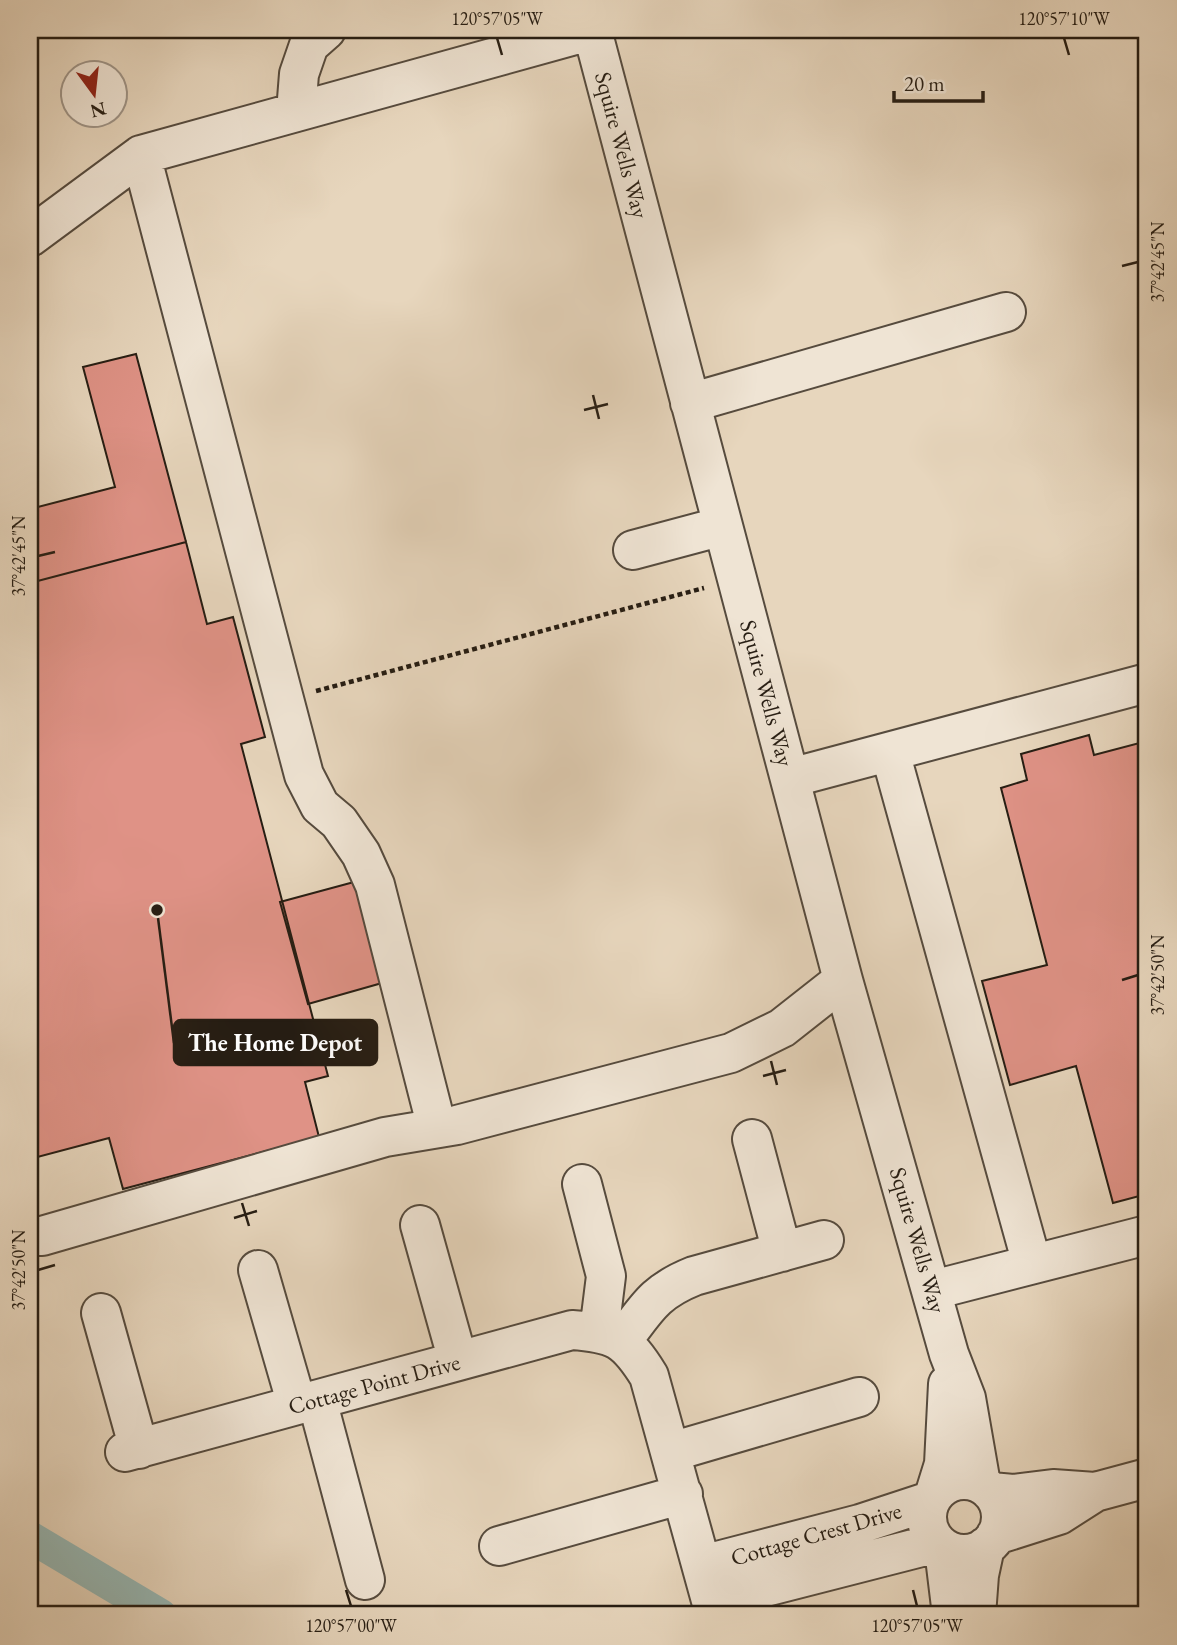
<svg xmlns="http://www.w3.org/2000/svg" width="1177" height="1645" font-family="'EB Garamond',serif">
<style>
.lines{fill:none;stroke-linecap:round;stroke-linejoin:round}
.canal{stroke:#97b8b5;stroke-width:32}
.building{fill:#df9286;stroke:#261d13;stroke-width:2}
.minor-casing{stroke:#564b3e;stroke-width:42}
.path{stroke:#261d13;stroke-width:4.5;stroke-dasharray:5 3.5;stroke-linecap:butt}
.minor{stroke:#efe4d4;stroke-width:38}
.ticks{fill:none;stroke:#261d13;stroke-width:2.5}
.labels{text-anchor:middle;stroke-width:5;stroke-linejoin:round;paint-order:stroke}
.street-label{font-size:23px;fill:#261d13;stroke:#efe4d4}
.leader{fill:none;stroke:#261d13;stroke-width:2.5}
.callout-dot{fill:#261d13;stroke:#efe4d4;stroke-width:2.5}
.callout{fill:#261d13;stroke:#261d13;stroke-width:2.5}
.callout-label{font-size:24px;text-anchor:middle;font-weight:bold;fill:#fff}
.neatline{fill:none;stroke:#261d13;stroke-width:2.5}
.ticks-label{font-size:18px;text-anchor:middle;fill:#261d13}
</style>
<rect width="100%" height="100%" fill="#e7d6bd"/>
<filter id="stains"><feTurbulence type="fractalNoise" baseFrequency=".00286" numOctaves="4"/><feColorMatrix values="0 0 0 0 .2 0 0 0 0 .09 0 0 0 0 .02 0 0 0 .5 -.17"/></filter>
<radialGradient id="worn" r=".72"><stop offset=".6" stop-color="#630" stop-opacity="0"/><stop offset="1" stop-color="#630" stop-opacity=".3"/></radialGradient>
<g class="lines">
<!-- canal -->
<path class="canal" d="M30,1537L161,1615"/>
</g>
<!-- building -->
<path class="building" d="M136,354L186,542L30,583V509L115,487L83,367Z
M186,542L207,624L233,617L265,737L241,744L328,1076L305,1082L319,1137L123,1189L109,1138L30,1159V583Z
M1089,735L1094,755L1147,741V1194L1113,1203L1076,1066L1010,1085L982,981L1047,965L1001,788L1027,780L1021,754Z
M354,882L382,983L308,1004L280,902Z"/>
<g class="lines">
<defs>
<path id="minor" d="M592,30L843,980L949,1354L966,1398L981,1484
M296,112L299,74L309,45L326,30
M141,155L304,775L320,806L339,822L361,854L375,885L437,1128
M30,237L141,155L593,30
M690,403L1006,312
M633,550L723,526
M890,752L1032,1264
M790,778L1147,683
M752,1139L782,1252
M582,1184L606,1276L599,1332
M420,1225L458,1361
M30,1236H42L385,1137L457,1125L731,1053L782,1028L843,980
M258,1270L297,1405
M933,1290L1147,1235
M101,1313L139,1449
M622,1341C647,1308 654,1292 694,1276L824,1240
M317,1400L365,1580
M125,1452L572,1330C615,1333 626,1339 649,1376L715,1615
M671,1452L859,1397
M927 1517a37 37 0 1 1 74 0a37 37 0 1 1-74 0Z
M991,1492L1013,1494L1053,1489L1095,1492
M935,1493L944,1464L948,1384
M996,1535L1059,1515L1095,1492L1147,1478
M499,1546L683,1494
M944,1549L952,1615
M702,1565L860,1524L930,1501
M711,1601L937,1543
M976,1615L979,1575L985,1547"/>
</defs>
<!-- minor casing -->
<use href="#minor" class="minor-casing"/>
<!-- path -->
<path class="path" d="M316,691L704,588"/>
<!-- minor -->
<use href="#minor" class="minor"/>
</g>
<!-- ticks -->
<path class="ticks" d="M497,38L502,55M1064,38L1069,55M1122,266L1138,262M593,395L599,419M584,410L608,404M38,556L55,552M1122,980L1138,975M771,1061L777,1085M763,1076L786,1070M242,1203L249,1226M234,1218L257,1211M38,1270L55,1265M346,1590L351,1606M913,1590L917,1606"/>
<g class="labels">
<!-- street labels -->
<g class="street-label">
<text transform="translate(622 145) rotate(75)" y="8">Squire Wells Way</text>
<text transform="translate(767 693) rotate(75)" y="8">Squire Wells Way</text>
<text transform="translate(918 1240) rotate(74)" y="8">Squire Wells Way</text>
<text transform="translate(374 1384) rotate(-15)" y="8">Cottage Point Drive</text>
<text transform="translate(816 1534) rotate(-16)" y="8">Cottage Crest Drive</text>
</g>
</g>
<!-- callouts -->
<path class="leader" d="M157 910L174 1043"/>
<circle class="callout-dot" cx="157" cy="910" r="7"/>
<rect class="callout" x="174" y="1020" width="203" height="45" rx="7"/>
<g class="callout-label">
<text x="275" y="1051">The Home Depot</text>
</g>
<!-- margin -->
<rect width="1177" height="1645" fill="none" stroke="#e7d6bd" stroke-width="77"/>
<!-- north arrow -->
<g transform="translate(94 94) rotate(165)"><circle r="33" fill="#efe4d4" stroke="#9f9487" stroke-width="2"/>
<path d="M0-5L12 26L0 18L-12 26Z" fill="#8f2418"/>
<text y="-10" font-size="19" font-weight="bold" text-anchor="middle" fill="#261d13">N</text>
</g>
<!-- scale -->
<path d="M894 91v10h89v-10" fill="none" stroke="#261d13" stroke-width="3.5"/>
<text x="904" y="91" font-size="21" fill="#261d13" stroke="#efe4d4" stroke-width="5" paint-order="stroke">20 m</text>
<rect x="38" y="38" width="1100" height="1568" class="neatline"/>
<g class="ticks-label">
<text x="497" y="25">120°57'05"W</text>
<text x="1064" y="25">120°57'10"W</text>
<text transform="translate(1158 262) rotate(-90)" y="6">37°42'45"N</text>
<text transform="translate(19 556) rotate(-90)" y="6">37°42'45"N</text>
<text transform="translate(1158 975) rotate(-90)" y="6">37°42'50"N</text>
<text transform="translate(19 1270) rotate(-90)" y="6">37°42'50"N</text>
<text x="351" y="1632">120°57'00"W</text>
<text x="917" y="1632">120°57'05"W</text>
</g>
<rect width="100%" height="100%" filter="url(#stains)"/>
<rect width="100%" height="100%" fill="url(#worn)"/>
</svg>
